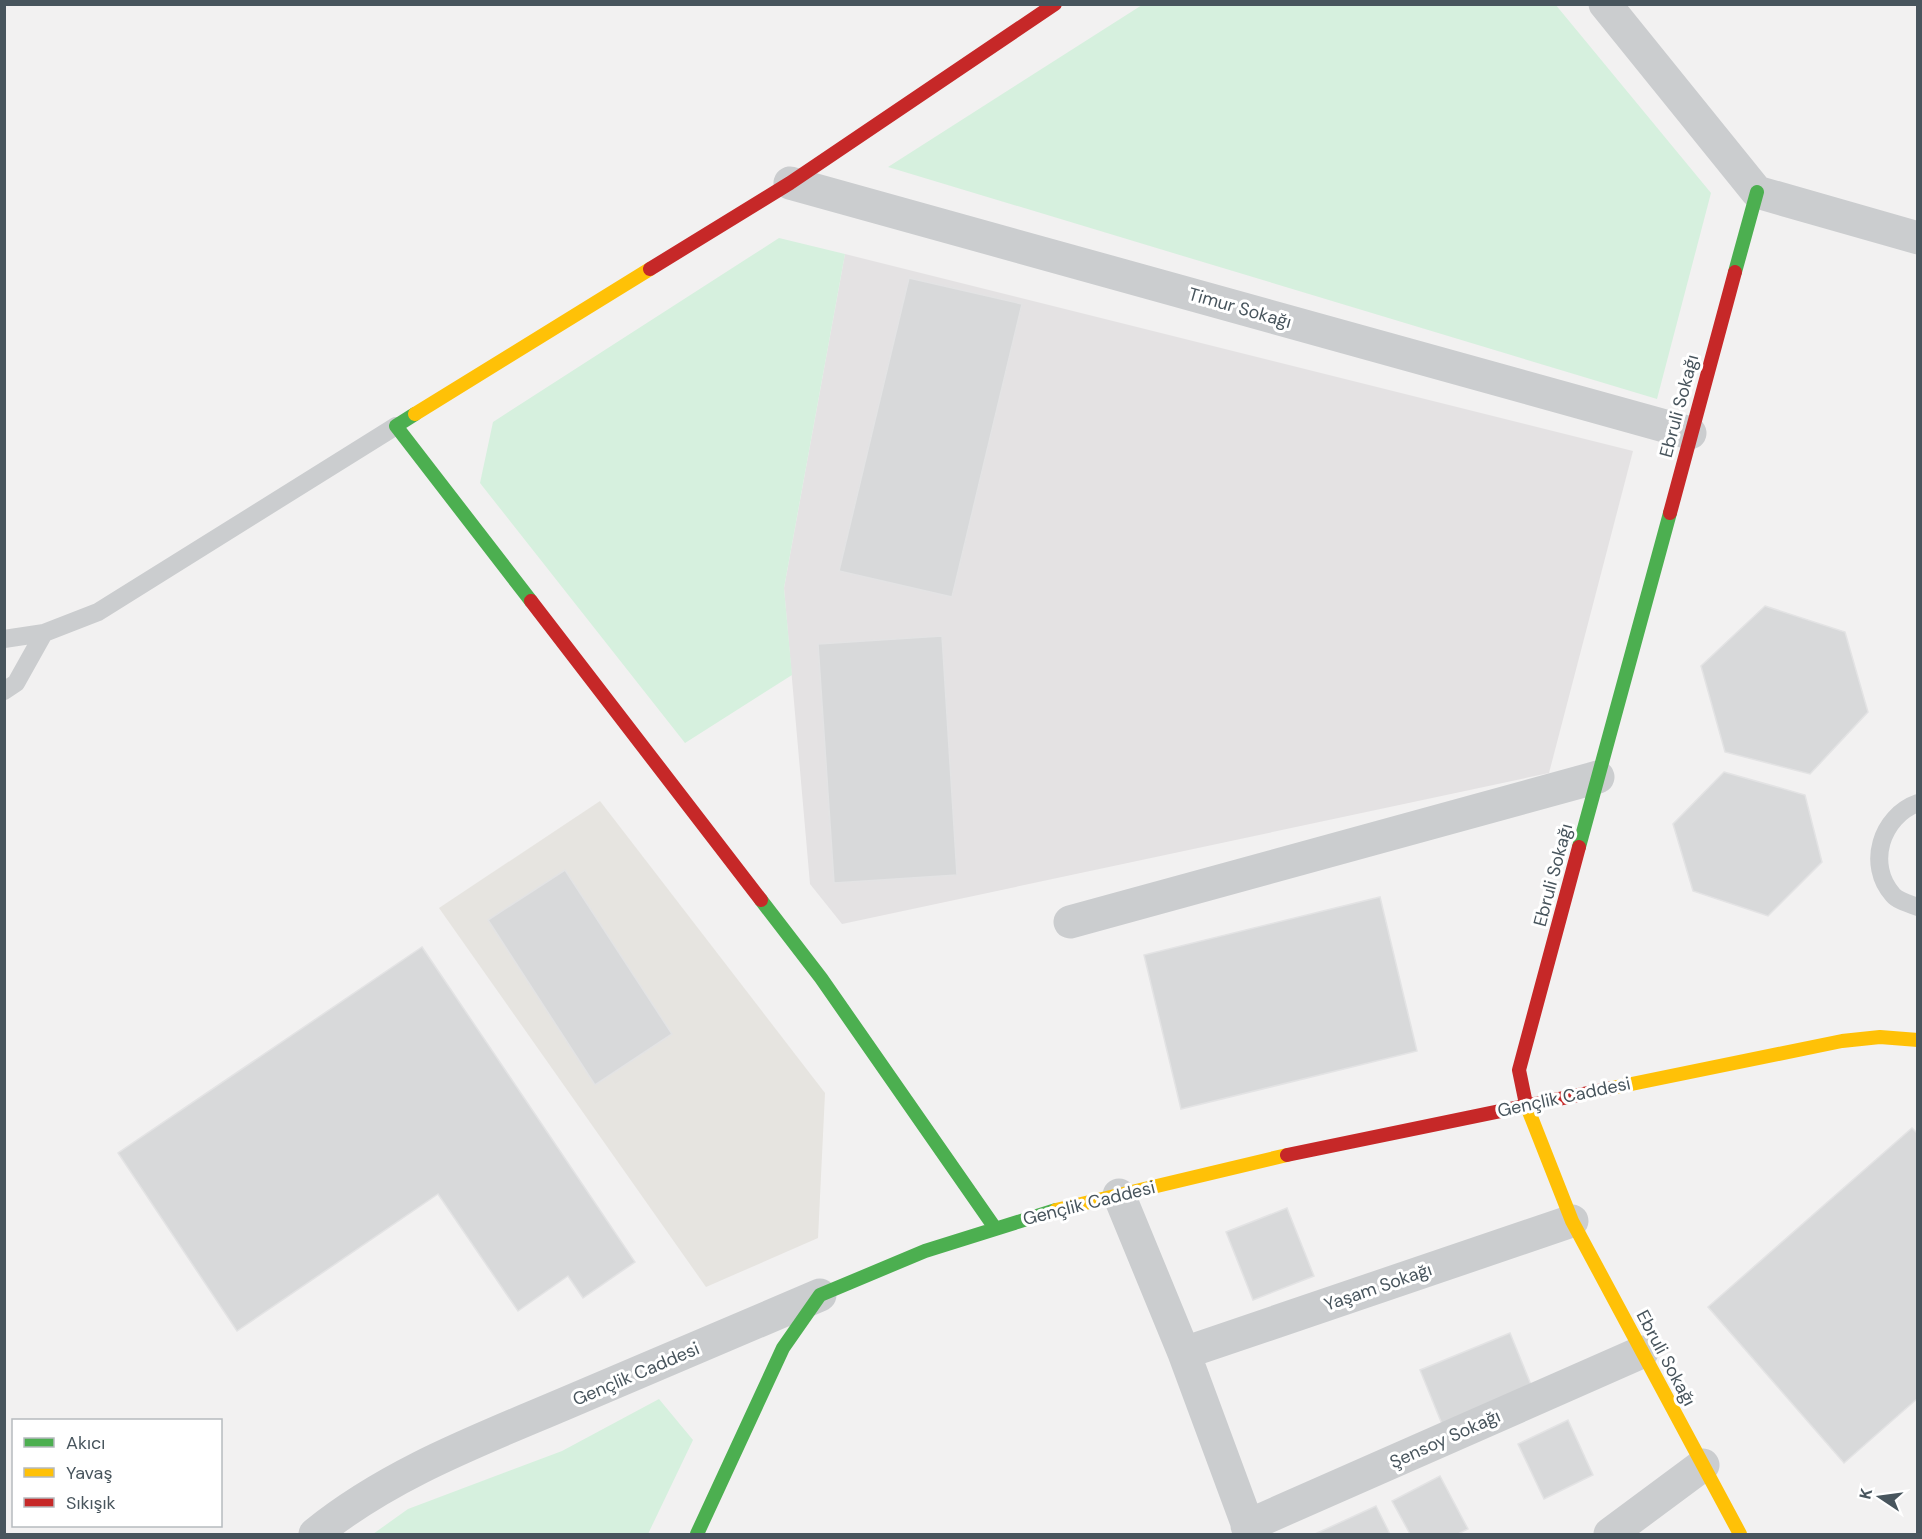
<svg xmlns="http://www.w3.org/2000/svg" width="1922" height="1539" font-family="'DM Sans',sans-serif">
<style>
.commercial{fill:#e6e4e0}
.education{fill:#e4e2e3}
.green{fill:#d6f0de}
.building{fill:#d8d9da;stroke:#e3e3e4;stroke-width:1.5}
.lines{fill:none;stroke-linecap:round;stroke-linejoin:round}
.lane{stroke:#cbcdcf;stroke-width:18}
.street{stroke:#cbcdcf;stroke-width:33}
.fast{stroke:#4caf50;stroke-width:14}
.slow{stroke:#ffc107;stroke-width:14}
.jam{stroke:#c62828;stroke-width:14}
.labels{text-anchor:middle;stroke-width:6;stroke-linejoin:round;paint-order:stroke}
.street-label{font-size:18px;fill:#48555d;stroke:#fff}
</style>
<rect width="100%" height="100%" fill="#f2f1f1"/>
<!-- commercial -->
<path class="commercial" d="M600,801L825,1093L818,1238L706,1287L439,908Z"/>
<!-- education -->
<path class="education" d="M845,254L1633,451L1549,773L842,924L810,884L784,588Z"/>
<!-- green -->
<path class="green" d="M1555,4L1711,193L1657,399L888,167L1142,5Z
M779,238L845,254L784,588L792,675L685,743L480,483L493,422Z
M659,1399L693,1440L648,1534H373L408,1509L562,1451Z"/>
<!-- building -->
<path class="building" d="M909,278L1022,304L952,597L839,571Z
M1765,606L1845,632L1868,712L1810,774L1725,752L1701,666Z
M942,636L957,875L834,883L818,644Z
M1724,772L1805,795L1822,862L1768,916L1693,891L1673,824Z
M565,870L672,1034L595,1085L488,920Z
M1380,897L1417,1051L1181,1109L1144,955Z
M422,947L635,1262L583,1298L568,1276L518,1311L438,1194L237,1331L118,1153Z
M1912,1128L1918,1134V1398L1844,1463L1708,1307Z
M1287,1208L1314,1276L1253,1300L1226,1232Z
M1510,1333L1534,1392L1444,1429L1420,1370Z
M1568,1420L1593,1475L1544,1499L1518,1444Z
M1440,1476L1468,1529L1458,1534H1410L1392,1501Z
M1376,1506L1390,1534H1315Z"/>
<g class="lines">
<!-- lane -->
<path class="lane" d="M4,639L44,633L98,612L396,426
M4,691L16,683L44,633
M1918,803C1881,816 1866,865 1893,895C1898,901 1910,904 1918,907"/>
<!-- street -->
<path class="street" d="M1605,4L1757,192L1918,238
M790,183L1690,433
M1070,922L1598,777
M1119,1195L1184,1353L1251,1534
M1184,1353L1572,1221
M1247,1526L1642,1352
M315,1534C389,1474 477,1441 564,1404C650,1368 735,1331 820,1295
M1610,1534L1703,1465"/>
<!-- fast -->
<path class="fast" d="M1735,272L1757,192
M415,414L396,426L531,601
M1579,847L1670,513
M761,900L821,978L995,1228
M697,1534L783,1348L820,1295L925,1251L1056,1210"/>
<!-- slow -->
<path class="slow" d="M415,414L650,269
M1612,1088L1842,1041L1880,1037L1918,1040
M1526,1104L1572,1221L1740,1534
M1056,1210L1287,1155"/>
<!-- jam -->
<path class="jam" d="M650,269L790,183L1055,4
M1670,513L1735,272
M531,601L761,900
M1526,1104L1519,1070L1579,847
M1287,1155L1612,1088"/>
</g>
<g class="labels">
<!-- street labels -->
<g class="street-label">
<text transform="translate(1240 308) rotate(16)" y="6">Timur Sokağı</text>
<text transform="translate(1679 406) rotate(-75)" y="6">Ebruli Sokağı</text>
<text transform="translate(1553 875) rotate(-75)" y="6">Ebruli Sokağı</text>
<text transform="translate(1564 1097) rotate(-12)" y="6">Gençlik Caddesi</text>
<text transform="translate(1089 1203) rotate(-14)" y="6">Gençlik Caddesi</text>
<text transform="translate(1378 1287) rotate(-19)" y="6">Yaşam Sokağı</text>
<text transform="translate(1666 1358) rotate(62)" y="6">Ebruli Sokağı</text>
<text transform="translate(636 1374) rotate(-23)" y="6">Gençlik Caddesi</text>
<text transform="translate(1445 1439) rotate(-24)" y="6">Şensoy Sokağı</text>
</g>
</g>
<!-- border -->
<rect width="1922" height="1539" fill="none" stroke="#48555d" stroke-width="12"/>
<!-- legend -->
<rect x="12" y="1419" width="210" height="108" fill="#ffffff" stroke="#b6bbbe" stroke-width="1.5"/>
<rect x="24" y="1438" width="30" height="9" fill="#4caf50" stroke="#b6bbbe" stroke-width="1.5"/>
<text x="66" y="1449" font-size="18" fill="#48555d">Akıcı</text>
<rect x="24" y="1468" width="30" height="9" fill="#ffc107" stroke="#b6bbbe" stroke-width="1.5"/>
<text x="66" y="1479" font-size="18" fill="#48555d">Yavaş</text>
<rect x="24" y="1498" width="30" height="9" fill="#c62828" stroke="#b6bbbe" stroke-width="1.5"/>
<text x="66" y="1509" font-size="18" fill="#48555d">Sıkışık</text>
<!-- north arrow -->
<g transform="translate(1880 1497) rotate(283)" stroke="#ffffff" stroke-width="4.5" paint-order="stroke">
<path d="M0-4.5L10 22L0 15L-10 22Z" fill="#48555d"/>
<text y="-9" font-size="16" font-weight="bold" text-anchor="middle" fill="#48555d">K</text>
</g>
</svg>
